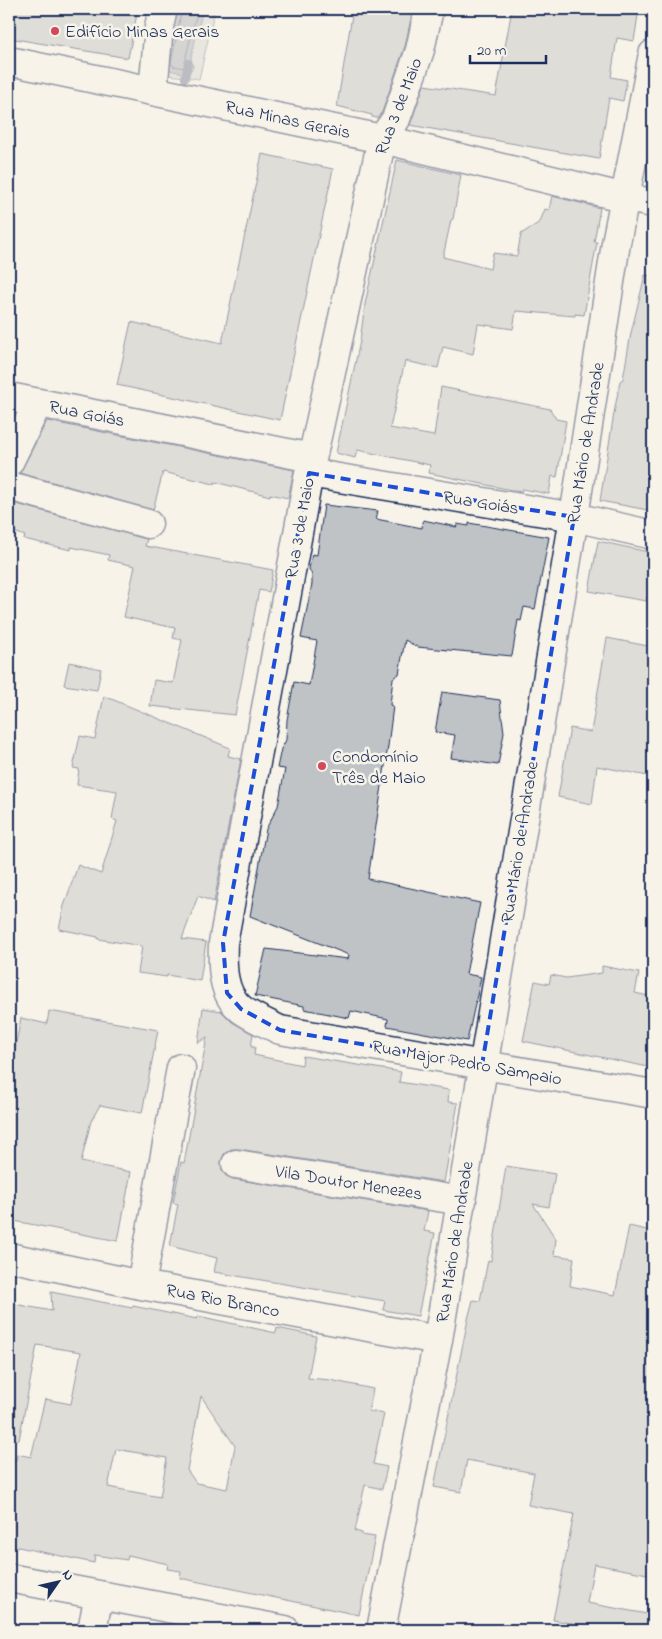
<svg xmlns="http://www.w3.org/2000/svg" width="662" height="1639" font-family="'Indie Flower',sans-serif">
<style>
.green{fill:#d7d6d4;stroke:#798299}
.water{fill:#acb0b9;stroke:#727c95}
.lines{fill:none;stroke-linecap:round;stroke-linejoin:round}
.shore{stroke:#556382;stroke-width:1}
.stream{stroke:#727c95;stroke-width:8}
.building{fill:#c0c3c5;stroke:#1b2f5e;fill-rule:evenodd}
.minor-casing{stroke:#1b2f5e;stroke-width:31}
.minor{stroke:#f7f3e8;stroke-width:28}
.marked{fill:none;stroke:#1d4ed8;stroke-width:4;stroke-dasharray:10 6;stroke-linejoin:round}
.poi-dot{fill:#d1495b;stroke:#f7f3e8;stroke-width:2}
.labels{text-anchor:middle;stroke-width:5;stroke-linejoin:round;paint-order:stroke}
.poi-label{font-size:18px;fill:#1b2f5e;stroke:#f7f3e8;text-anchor:start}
.street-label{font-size:18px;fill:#1b2f5e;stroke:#f7f3e8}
</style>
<rect width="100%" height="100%" fill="#f7f3e8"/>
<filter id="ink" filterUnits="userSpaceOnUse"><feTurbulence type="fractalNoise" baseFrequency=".02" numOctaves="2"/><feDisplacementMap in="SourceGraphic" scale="10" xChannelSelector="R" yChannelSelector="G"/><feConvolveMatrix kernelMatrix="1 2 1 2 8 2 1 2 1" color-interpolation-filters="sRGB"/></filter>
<g filter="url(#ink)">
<!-- green -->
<path class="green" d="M151,9H215L199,79L140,71Z"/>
<!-- water -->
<path class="water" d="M177,9H203L191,57L193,67L188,74L164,69Z"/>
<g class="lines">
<!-- shore -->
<path class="shore" d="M182,9L171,63L173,66L185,68L187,66L186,56L198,9"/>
<!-- stream -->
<path class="stream" d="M185,78L188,63"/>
</g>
<!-- building -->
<path class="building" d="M9,9H138L128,58L9,38Z
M353,9H413L405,46L382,112L377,118L372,117V115L337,106Z
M512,9H639L634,41L617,38L611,77L627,80L623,101L609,98L599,159L410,125L424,85L496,96Z
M262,154L333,169L280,420L117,385L131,322L222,343Z
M397,160L461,175L453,219L451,220L443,257L490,269L493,253L517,256L521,234L540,222L545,209L549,210L552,196L600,208L594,242H597L584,315L575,314V316L516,311L513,329L478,324L473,354L443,347L438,368L405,361L390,428L434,436L441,387L550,409L556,419L566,421L557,477L552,476L549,494L522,489L521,492L429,473L430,465L357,450L355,458L336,453L360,341L365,304Z
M645,275L653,276V511L600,501L614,413L620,381L623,379L631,333Z
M47,421L294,470L288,498L270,494V496L215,482L214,484L163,472L153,510L20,473Z
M9,502L147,539L145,546L273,570L269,592L259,590L235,715L150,706L154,680L173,683L182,640L173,638L175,628L124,617L135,566L108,560L109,555L71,547V550L24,539L25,536L9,530Z
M324,505L378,511L376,519L422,528L423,520L457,527V524L469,526V523L549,537L535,609L524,607L521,621L518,620L512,656L417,647L405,640L399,674L393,678L390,705L393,706L388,746L368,879L480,903L466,974L481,977L467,1041L387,1026L388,1019L351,1011L349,1018L304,1009V1006L255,996L266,949L348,959L349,955L250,916L266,829L278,806L285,769L277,768L281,749L286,740L287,720L294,682L309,685L317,641L301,638L312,584V575L309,569L312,554L317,555Z
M598,541L653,553V598L647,597L646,601L589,591Z
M607,638L653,647V777L597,766L592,804L558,797L570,728L591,732Z
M69,662L101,669L97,690L64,685Z
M442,692L500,700L504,733L498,765L451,758L455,735L435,732Z
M104,696L230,748L228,756L241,759L214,902L198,896L182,939L206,942L200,981L167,975V977L138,973L142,946L98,939V937L59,929L64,906L78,865L101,874L117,821L112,819L117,791L77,785L79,769L73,768L80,736L95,739Z
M602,966L639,973L635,993L653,997V1068L523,1041L535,981L549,984L551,975L566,978L602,973Z
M203,1008L221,1011L232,1022L253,1034L251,1047H255L254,1055L302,1065L303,1056L401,1072L399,1082L449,1090L448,1102L458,1103L444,1182L239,1149H231L224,1154L221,1162L222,1170L226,1176L233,1179L428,1211L424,1231L435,1233L418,1316L383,1310L385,1301L214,1272L217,1258L170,1246L178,1204L173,1203L181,1162L184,1163L207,1037L198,1043Z
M49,1011L158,1030L142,1113L100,1105L91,1121L81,1162L131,1172L118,1241L9,1220V1077L21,1018L47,1024Z
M506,1166L555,1174L549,1207L533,1204L556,1239L554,1255L574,1258L570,1286L615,1295L629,1226L651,1231L648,1250L653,1251V1575L594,1564L587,1603L653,1615V1630H594L595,1627L553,1620L574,1514L528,1505L534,1473L467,1460L461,1492L434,1487L468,1319L473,1300L480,1301L488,1260L491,1261Z
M51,1292L132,1308L133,1306L197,1319L198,1316L276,1333L277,1328L316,1336L308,1378L330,1380L373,1389L369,1411L384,1414L373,1464L387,1467L382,1489L365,1485L355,1531L362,1533V1535L375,1537L359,1615L180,1578L181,1571L167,1569L168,1564L128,1555L127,1560L95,1555L94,1563L9,1545V1458L16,1460L17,1454L31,1457L45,1399L71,1404L81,1352L37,1345L19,1440L9,1439V1303L52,1311ZM201,1396L235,1446L227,1489L196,1483L187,1470ZM116,1449L167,1458L160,1497L108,1487Z"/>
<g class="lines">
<defs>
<path id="minor" d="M429,9L420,50L396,119L382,139L309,473L223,943C222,966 222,994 241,1009C253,1018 268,1024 280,1030L653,1094
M9,61L382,139L626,198L653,203
M153,90L159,27L163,9
M9,397L312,458
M9,462L38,403
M309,473L574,517L653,535
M9,486L148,524
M236,1164L462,1201
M9,1257L141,1285L438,1340
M141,1285L181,1068
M9,1578L285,1630
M92,1630L99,1595
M381,1630L438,1340L574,517L616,243L653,54"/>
</defs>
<!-- minor casing -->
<use href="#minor" class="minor-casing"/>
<!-- minor -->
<use href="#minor" class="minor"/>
</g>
</g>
<!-- marked area -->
<path d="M0 0H662V1639H0ZM309,473L574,517L482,1065L280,1030L241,1009L227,993L223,943Z" fill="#f7f3e8" fill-opacity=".55" fill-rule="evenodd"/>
<path class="marked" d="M309,473L574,517L482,1065L280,1030L241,1009L227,993L223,943Z"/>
<!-- markers -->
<g class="poi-dot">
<circle cx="55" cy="31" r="5"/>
<circle cx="322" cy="766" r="5"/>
</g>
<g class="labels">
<!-- poi labels -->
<g class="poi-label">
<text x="65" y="37">Edifício Minas Gerais</text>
<text x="332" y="762">Condomínio<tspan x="332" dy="21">Três de Maio</tspan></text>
</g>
<!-- street labels -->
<g class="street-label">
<text transform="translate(398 106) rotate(-69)" y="6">Rua 3 de Maio</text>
<text transform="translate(288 119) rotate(12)" y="6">Rua Minas Gerais</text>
<text transform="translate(87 413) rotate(11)" y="6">Rua Goiás</text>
<text transform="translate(585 443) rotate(-81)" y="6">Rua Mário de Andrade</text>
<text transform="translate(481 502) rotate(9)" y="6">Rua Goiás</text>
<text transform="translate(299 528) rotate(-80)" y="6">Rua 3 de Maio</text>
<text transform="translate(519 842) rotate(-81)" y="6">Rua Mário de Andrade</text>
<text transform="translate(467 1062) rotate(10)" y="6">Rua Major Pedro Sampaio</text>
<text transform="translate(349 1182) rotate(9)" y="6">Vila Doutor Menezes</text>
<text transform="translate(454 1242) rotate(-81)" y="6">Rua Mário de Andrade</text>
<text transform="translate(223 1300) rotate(11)" y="6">Rua Rio Branco</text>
</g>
</g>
<!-- margin -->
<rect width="662" height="1639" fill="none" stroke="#f7f3e8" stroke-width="30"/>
<rect x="15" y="15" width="632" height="1609" fill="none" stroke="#1b2f5e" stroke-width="2" filter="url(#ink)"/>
<!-- north arrow -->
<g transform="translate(58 1582) rotate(56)" stroke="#f7f3e8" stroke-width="4" paint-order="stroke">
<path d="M0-4L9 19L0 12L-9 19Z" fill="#1b2f5e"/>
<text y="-8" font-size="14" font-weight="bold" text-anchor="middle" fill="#1b2f5e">N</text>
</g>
<!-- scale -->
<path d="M470 55v8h76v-8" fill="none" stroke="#1b2f5e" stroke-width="2.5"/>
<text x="477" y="55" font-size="15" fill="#1b2f5e" stroke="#f7f3e8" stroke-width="4" paint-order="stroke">20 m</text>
</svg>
